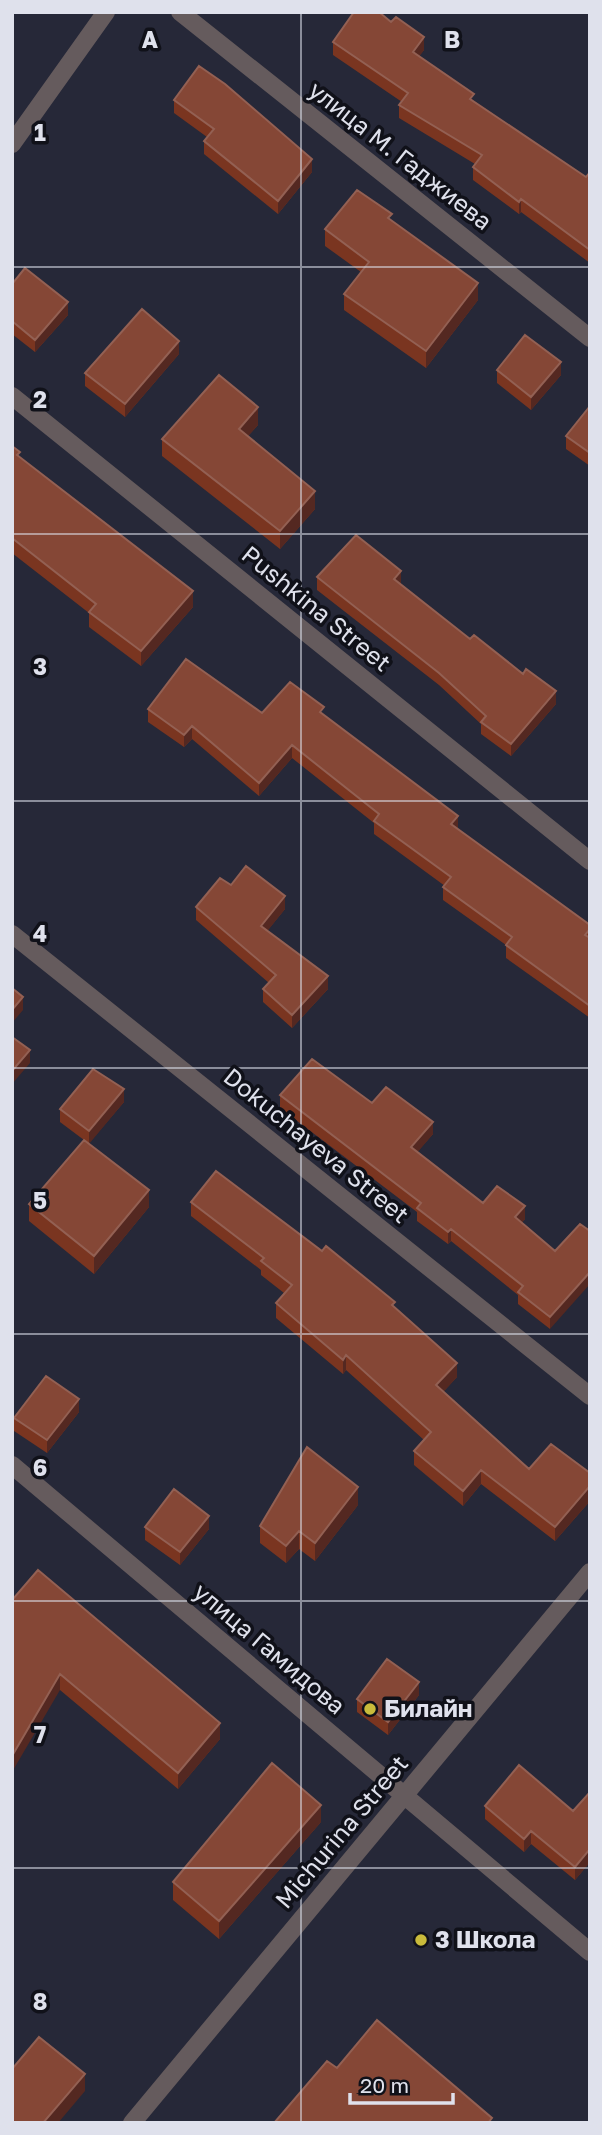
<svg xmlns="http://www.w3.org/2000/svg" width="602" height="2135" font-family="'Golos Text',sans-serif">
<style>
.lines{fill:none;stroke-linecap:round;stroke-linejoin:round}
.street{stroke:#655b5d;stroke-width:18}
.wall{fill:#7a3520}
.shaded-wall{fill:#542821}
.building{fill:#854736;stroke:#936053;stroke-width:2}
.grid{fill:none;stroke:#dfe1ec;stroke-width:2;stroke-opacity:0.55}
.poi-dot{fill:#c9bb3b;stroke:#101119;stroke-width:2.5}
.labels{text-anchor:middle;stroke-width:7;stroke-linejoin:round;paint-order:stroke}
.street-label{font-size:24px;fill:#dfe1ec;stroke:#101119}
.poi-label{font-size:24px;font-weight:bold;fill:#dfe1ec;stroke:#101119;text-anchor:start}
.grid-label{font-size:23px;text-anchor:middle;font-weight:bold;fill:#dfe1ec;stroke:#101119;stroke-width:7;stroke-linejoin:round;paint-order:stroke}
</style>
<rect width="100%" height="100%" fill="#262838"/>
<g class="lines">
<!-- street -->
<path class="street" d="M180,12L590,338
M12,144L106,12
M12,396L590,861
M12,934L590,1396
M12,1465L590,1952
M132,2123L590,1572"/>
</g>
<!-- wall -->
<path class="wall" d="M333,42L424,50L419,56L474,101L586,177L590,172V263L521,212L519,214L473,180V167L475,164L399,118V105L402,102L333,55Z
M174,100L312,172L278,214L204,154V141L207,137L174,113Z
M392,221L478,300L426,368L344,310V294L361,272L325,246V229Z
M12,284L68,315L35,352L12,334Z
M179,354L125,417L85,386V373Z
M497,370L561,375L531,410L497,383Z
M590,406V466L566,449V436Z
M258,425L248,436L315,509L280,549L162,456V439Z
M12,446L20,458L193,607L141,666L89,627V613L12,553Z
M317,577L401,584L470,639L556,704L511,756L481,734V724L439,685L317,590Z
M148,709L324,715L458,829L590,925V1018L506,958V945L443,900V887L445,886L374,834V823L292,758L259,796L192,739L184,747L148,722Z
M231,885L285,909L267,931L328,989L292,1028L263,1002V989L269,983L196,920V907Z
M280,1095L372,1103L433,1134L417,1152L483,1203L525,1219L522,1222L555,1251L550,1329L518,1304V1295L451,1241L448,1244L417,1221V1212L280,1108Z
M124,1102L89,1143L149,1207L94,1274L29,1221V1204L84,1140L60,1122V1109Z
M191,1202L395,1308L457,1377L443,1392L529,1469L590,1473V1501L555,1541L481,1484L463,1506L414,1465V1451L424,1440L346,1370L343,1374L276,1318V1303L284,1293L261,1275V1270L191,1216Z
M79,1412L47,1453L14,1431V1418Z
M358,1505L315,1561L299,1549L286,1563L260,1543V1526Z
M145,1527L209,1529L180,1565L145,1540Z
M12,1600L220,1739L178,1789L60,1690Z
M419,1695L388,1735L357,1712V1699Z
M590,1792V1862L575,1880L531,1844L524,1852L485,1819V1806L573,1811Z
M321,1822L219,1939L173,1900V1882Z"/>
<!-- shaded-wall -->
<path class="shaded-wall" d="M424,37V50L413,65V52Z
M312,159V172L278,214V201Z
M521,199V212L519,214V202Z
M478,283V300L426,368V351Z
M68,302V315L35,352V340Z
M179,341V354L125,417V404Z
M561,362V375L531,410V397Z
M258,407V425L239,446V429Z
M315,491V509L280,549V531Z
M401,571V584L394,579Z
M193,591V607L141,666V651Z
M556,691V704L511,756V744Z
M192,726V739L184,747V735Z
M292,745V758L259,796V783Z
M458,816V829L451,824Z
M285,896V909L261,939V926Z
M328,976V989L292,1028V1015Z
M23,997V1010L12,1023V1010Z
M30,1050V1063L12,1084V1071Z
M124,1089V1102L89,1144V1131Z
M433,1122V1134L411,1160V1147Z
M149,1190V1207L94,1274V1256Z
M525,1206V1219L515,1230V1217Z
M451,1229V1241L448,1244V1232Z
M590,1272V1284L550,1329V1317Z
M346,1355V1370L343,1374V1360Z
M457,1363V1377L436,1400V1385Z
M79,1399V1412L47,1453V1440Z
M481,1470V1484L463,1506V1491Z
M590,1486V1501L555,1541V1527Z
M358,1487V1505L315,1561V1543Z
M209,1516V1529L180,1565V1552Z
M299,1531V1549L286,1563V1546Z
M60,1674V1690L12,1772V1756Z
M419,1682V1695L388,1735V1722Z
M220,1723V1739L178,1789V1773Z
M321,1805V1822L219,1939V1921Z
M531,1831V1844L524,1852V1839Z
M590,1849V1862L575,1880V1867Z
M85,2074V2091L58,2123H43Z"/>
<!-- building -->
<path class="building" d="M354,12H379L391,22L396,17L424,37L413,52L474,94L470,99L586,177L590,172V250L521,199L519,202L473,167L482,155L399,105L408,93L333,42Z
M199,66L225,84L312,159L278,201L204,141L214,129L174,100Z
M357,190L392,214L388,218L478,283L426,351L344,294L369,262L325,229Z
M25,268L68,302L35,340L12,321V284Z
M142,309L179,341L125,404L85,373Z
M525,335L561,362L531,397L497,370Z
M219,375L258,407L239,429L315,491L280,531L162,439Z
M590,406V453L566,436Z
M12,446L20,452L17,455L193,591L141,651L89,612L96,604L12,538Z
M356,535L401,571L394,579L470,639L474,635L523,674L526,669L556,691L511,744L481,722L486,716L439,673L317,577Z
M186,659L262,713L290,682L324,707L320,712L458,816L451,824L590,925V929L585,935L590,938V1006L506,945L512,937L443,887L451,877L374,821L379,814L292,745L259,783L192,726L184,735L148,709Z
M246,866L285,896L261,926L328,976L292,1015L263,989L276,975L196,907L220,878L231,885Z
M12,988L23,997L12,1010Z
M12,1037L30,1050L12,1071Z
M312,1059L372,1103L386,1087L433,1122L411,1147L483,1203L497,1186L525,1206L515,1217L555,1251L580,1224L590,1231V1272L550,1317L518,1292L523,1286L451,1229L448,1232L417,1208L421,1203L280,1095Z
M93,1069L124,1089L89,1131L60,1109Z
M84,1140L149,1190L94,1256L29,1204Z
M216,1171L322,1251L326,1246L395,1302L392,1305L457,1363L436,1385L529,1469L551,1444L590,1473V1486L555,1527L481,1470L463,1491L414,1451L431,1432L346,1355L343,1360L276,1303L292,1285L261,1261L264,1258L191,1202Z
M46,1376L79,1399L47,1440L14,1418Z
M307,1447L358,1487L315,1543L299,1531L286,1546L260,1526Z
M174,1489L209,1516L180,1552L145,1527Z
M38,1570L220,1723L178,1773L60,1674L12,1756V1600Z
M387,1659L419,1682L388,1722L357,1699Z
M272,1763L321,1805L219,1921L173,1882Z
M519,1765L573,1811L590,1792V1849L575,1867L531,1831L524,1839L485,1806Z
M377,2020L492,2118L488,2123H274L327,2061L337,2068Z
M39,2037L85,2074L43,2123H12V2069Z"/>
<!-- grid -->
<path class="grid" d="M301,12V2123M12,267H590M12,534H590M12,801H590M12,1068H590M12,1334H590M12,1601H590M12,1868H590"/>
<!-- markers -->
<g class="poi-dot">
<circle cx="370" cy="1709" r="7"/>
<circle cx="421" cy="1940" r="7"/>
</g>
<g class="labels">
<!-- street labels -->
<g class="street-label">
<text transform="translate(400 156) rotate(38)" y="8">улица М. Гаджиева</text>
<text transform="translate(316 609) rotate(39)" y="8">Pushkina Street</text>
<text transform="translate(316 1146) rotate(39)" y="8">Dokuchayeva Street</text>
<text transform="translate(269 1649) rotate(40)" y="8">улица Гамидова</text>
<text transform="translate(342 1832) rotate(-50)" y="8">Michurina Street</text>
</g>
<!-- poi labels -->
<g class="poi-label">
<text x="384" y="1717">Билайн</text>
<text x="435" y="1948">3 Школа</text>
</g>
</g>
<g class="grid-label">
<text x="150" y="48">A</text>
<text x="452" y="48">B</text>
<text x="40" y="141">1</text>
<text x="40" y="408">2</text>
<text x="40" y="675">3</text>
<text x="40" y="942">4</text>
<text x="40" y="1209">5</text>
<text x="40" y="1476">6</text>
<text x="40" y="1743">7</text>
<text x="40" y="2010">8</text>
</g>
<!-- border -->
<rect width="602" height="2135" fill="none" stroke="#dfe1ec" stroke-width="28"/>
<!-- scale -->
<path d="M350 2093v10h103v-10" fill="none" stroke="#dfe1ec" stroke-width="3.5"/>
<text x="360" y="2093" font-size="21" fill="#dfe1ec" stroke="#101119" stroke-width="5" paint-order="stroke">20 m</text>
</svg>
